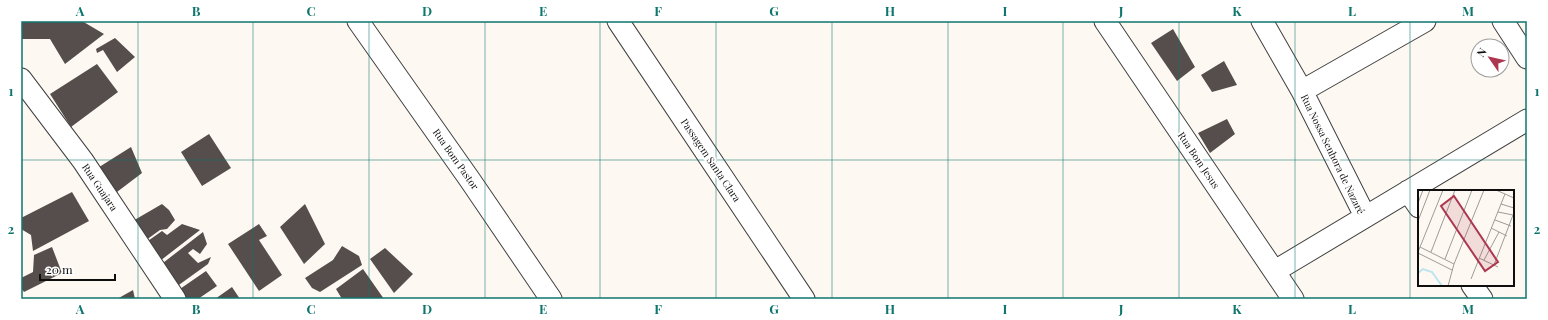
<svg xmlns="http://www.w3.org/2000/svg" width="1548" height="320" font-family="'Playfair Display',serif">
<style>
.building{fill:#564e4c}
.lines{fill:none;stroke-linecap:round;stroke-linejoin:round}
.minor-casing{stroke:#414141;stroke-width:23}
.minor{stroke:#fff;stroke-width:21}
.grid{fill:none;stroke:#0f766e;stroke-width:1;stroke-opacity:0.55}
.labels{text-anchor:middle;stroke-width:4;stroke-linejoin:round;paint-order:stroke}
.street-label{font-size:10px;fill:#0e0e0e;stroke:#fff}
.inset-river{fill:none;stroke:#bce4ef;stroke-width:2}
.inset-road{fill:none;stroke:#9d9b97;stroke-width:1}
.view{fill:#ad3750;fill-opacity:0.15;stroke:#ad3750;stroke-width:2}
.inset-edge{fill:none;stroke:#0e0e0e;stroke-width:2}
.neatline{fill:none;stroke:#0f766e;stroke-width:1.5}
.grid-label{font-size:13px;text-anchor:middle;font-weight:bold;fill:#0f766e}
</style>
<rect width="100%" height="100%" fill="#fdf9f2"/>
<!-- building -->
<path class="building" d="M21,21H82L104,34L65,64L50,39H21Z
M1173,29L1195,67L1177,81L1151,43Z
M115,38L135,57L117,72L103,50L97,53L96,49Z
M1224,61L1237,85L1212,92L1201,75Z
M97,64L118,92L71,127L50,94Z
M1227,119L1235,134L1210,153L1198,133Z
M209,134L231,168L202,186L181,152Z
M131,147L142,173L113,195L96,169Z
M72,192L89,221L33,251L31,235L21,229V218Z
M162,204L169,210L175,220L167,229L160,230L142,243L131,222Z
M305,204L325,244L304,264L280,227Z
M182,224L200,230L156,264L145,243L162,231L167,235Z
M259,224L267,236L259,240L282,275L259,291L228,244Z
M203,232L207,244L200,254L193,249L188,253L198,263L211,257L208,264L176,287L159,266Z
M342,246L359,256L362,265L320,292L312,288L305,278L333,260Z
M52,247L62,273L24,292L21,288V278L33,272L34,255Z
M385,248L413,274L394,293L370,259Z
M363,269L384,299H342L336,289Z
M206,271L217,286L198,299H180L177,291Z
M232,287L240,299H215Z
M133,290L135,299H117Z"/>
<g class="lines">
<defs>
<path id="minor" d="M358,21L470,180L551,299
M618,21L804,299
M1105,21L1293,299
M1262,21L1302,91L1365,216
M1503,21L1527,58
M21,79L83,161L175,299
M1302,91L1425,21
M1408,191L1419,207
M1275,271L1527,120
M1472,285L1482,299"/>
</defs>
<!-- minor casing -->
<use href="#minor" class="minor-casing"/>
<!-- minor -->
<use href="#minor" class="minor"/>
</g>
<!-- grid -->
<path class="grid" d="M138,21V299M253,21V299M369,21V299M485,21V299M600,21V299M716,21V299M832,21V299M948,21V299M1063,21V299M1179,21V299M1295,21V299M1410,21V299M21,160H1527"/>
<g class="labels">
<!-- street labels -->
<g class="street-label">
<text transform="translate(1333 154) rotate(64)" y="4">Rua Nossa Senhora de Nazaré</text>
<text transform="translate(456 159) rotate(55)" y="4">Rua Bom Pastor</text>
<text transform="translate(711 160) rotate(56)" y="4">Passagem Santa Clara</text>
<text transform="translate(1199 160) rotate(56)" y="4">Rua Bom Jesus</text>
<text transform="translate(100 187) rotate(56)" y="4">Rua Guajara</text>
</g>
</g>
<!-- overview -->
<g transform="translate(1418 190)">
<rect width="96" height="96" fill="#fdf9f2"/>
<path class="inset-river" d="M0,83L5,79L14,82L24,96"/>
<path class="inset-road" d="M78,0L96,8M0,13L5,0M83,14L96,18M77,30L93,36M0,31L12,0M73,38L89,46M2,57L36,74M0,62L25,0M13,62L37,0M0,63L34,80M61,68L80,77M27,69L54,0M66,70L81,42M76,75L95,25L80,22M53,89L87,4M30,96L36,74L66,0"/>
<path class="view" d="M36,6L80,72L67,81L23,16Z"/>
<rect width="96" height="96" class="inset-edge"/>
</g>
<!-- border -->
<rect width="1548" height="320" fill="none" stroke="#ffffff" stroke-width="44"/>
<!-- north arrow -->
<g transform="translate(1490 58) rotate(304)"><circle r="19" fill="#ffffff" stroke="#9f9f9f"/>
<path d="M0-3L7 15L0 10L-7 15Z" fill="#ad3750"/>
<text y="-6" font-size="11" font-weight="bold" text-anchor="middle" fill="#0e0e0e">N</text>
</g>
<!-- scale -->
<path d="M40 274v6h75v-6" fill="none" stroke="#0e0e0e" stroke-width="2"/>
<text x="46" y="274" font-size="12" fill="#0e0e0e" stroke="#ffffff" stroke-width="3" paint-order="stroke">20 m</text>
<rect x="22" y="22" width="1504" height="276" class="neatline"/>
<g class="grid-label">
<text x="80" y="16">A</text>
<text x="196" y="16">B</text>
<text x="311" y="16">C</text>
<text x="427" y="16">D</text>
<text x="543" y="16">E</text>
<text x="658" y="16">F</text>
<text x="774" y="16">G</text>
<text x="890" y="16">H</text>
<text x="1005" y="16">I</text>
<text x="1121" y="16">J</text>
<text x="1237" y="16">K</text>
<text x="1352" y="16">L</text>
<text x="1468" y="16">M</text>
<text x="11" y="96">1</text>
<text x="1537" y="96">1</text>
<text x="11" y="234">2</text>
<text x="1537" y="234">2</text>
<text x="80" y="314">A</text>
<text x="196" y="314">B</text>
<text x="311" y="314">C</text>
<text x="427" y="314">D</text>
<text x="543" y="314">E</text>
<text x="658" y="314">F</text>
<text x="774" y="314">G</text>
<text x="890" y="314">H</text>
<text x="1005" y="314">I</text>
<text x="1121" y="314">J</text>
<text x="1237" y="314">K</text>
<text x="1352" y="314">L</text>
<text x="1468" y="314">M</text>
</g>
</svg>
